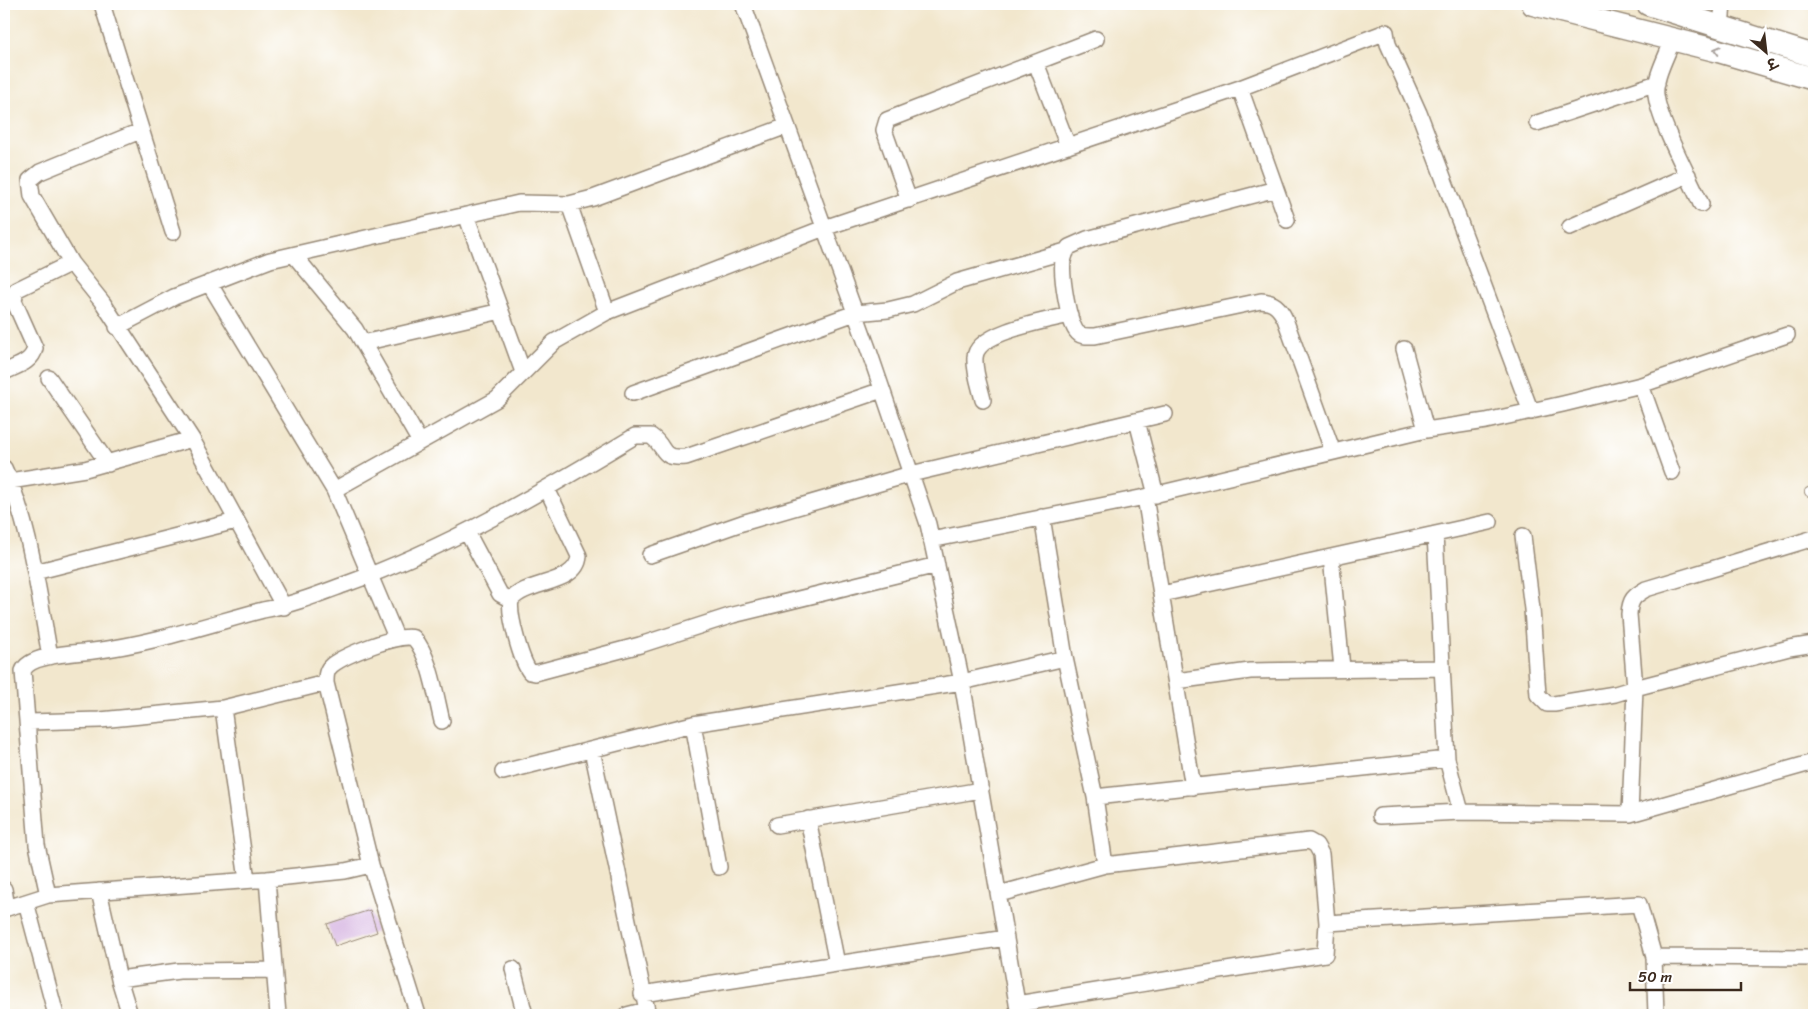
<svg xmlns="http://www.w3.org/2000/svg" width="1818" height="1019" font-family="Sriracha,'Playpen Sans Deva',sans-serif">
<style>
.building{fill:#d3afdf}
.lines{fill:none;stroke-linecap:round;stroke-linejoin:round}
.service-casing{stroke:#968876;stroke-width:10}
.minor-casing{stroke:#968876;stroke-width:18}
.secondary-casing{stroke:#968876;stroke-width:25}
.service{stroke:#fff;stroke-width:8}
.minor{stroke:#fff;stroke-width:15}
.secondary{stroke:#fff;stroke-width:22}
.oneway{stroke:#a79f9a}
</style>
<rect width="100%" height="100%" fill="#fff"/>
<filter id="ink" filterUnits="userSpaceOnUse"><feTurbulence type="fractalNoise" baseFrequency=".02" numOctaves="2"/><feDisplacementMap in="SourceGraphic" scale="10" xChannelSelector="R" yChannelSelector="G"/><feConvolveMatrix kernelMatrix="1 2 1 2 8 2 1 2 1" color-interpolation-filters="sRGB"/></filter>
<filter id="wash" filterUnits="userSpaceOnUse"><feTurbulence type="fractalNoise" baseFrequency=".0096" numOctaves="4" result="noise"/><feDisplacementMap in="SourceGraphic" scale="20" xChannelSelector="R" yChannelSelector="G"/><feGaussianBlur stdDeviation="1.12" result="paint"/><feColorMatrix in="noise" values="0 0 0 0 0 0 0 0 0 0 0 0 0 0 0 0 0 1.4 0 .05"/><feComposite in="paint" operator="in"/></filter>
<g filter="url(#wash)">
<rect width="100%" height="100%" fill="#f2e7cd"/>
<g id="blocks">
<!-- building -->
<path class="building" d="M370,910L377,932L335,946L327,924Z"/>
</g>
</g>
<g filter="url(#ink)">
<use href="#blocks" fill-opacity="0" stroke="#968876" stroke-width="1"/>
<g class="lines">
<defs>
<path id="service" d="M1809,492L1814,490"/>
<path id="minor" d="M102,4L173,232
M743,4L869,351L928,524L962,682L1019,1015
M1721,27L1723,4
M1673,39C1667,56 1654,78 1656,95C1659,122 1689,176 1701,204
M1036,63L1068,146
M1240,88L1287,220
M1537,123L1657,83
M140,131L40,172L30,180L32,196L71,263L103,303L192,439L284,607
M1276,189L1087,239L1069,247C1066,251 1064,256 1063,261C1061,274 1068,327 1079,334C1084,337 1089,336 1095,336L1261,301C1274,302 1279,307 1285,319L1333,452
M909,200L884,130L887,120L1096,39
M569,204L607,312
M466,215L523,372
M1570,227L1688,175
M294,255L355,329L420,442
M209,283L334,490L396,637
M117,327L174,297L270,260L519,203L569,204L593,198L787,126
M363,343L501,311
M1404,349L1426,430
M4,372C16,366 32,363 35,348L14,301L16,290L71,263
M49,378L108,464
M1641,385L1672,472
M633,393L855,313L888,310L913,304L957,282L1066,251
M983,400C980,387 974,371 975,358C975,332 1049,320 1070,315
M1137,421L1156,495
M4,468C30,522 39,597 50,656
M10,481L85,469L192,439
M547,489L579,556C577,585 527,580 511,600C508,614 521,661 530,672L535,673L640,645L733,615L937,565
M334,490L497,399L554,342L607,312L824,228L1240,88L1386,32L1388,44L1419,113L1531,412
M1145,497L1193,787
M1042,517L1065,658
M467,532L500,594L511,600
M1435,534L1447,759
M1523,536L1532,609L1538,695L1547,704H1554L1615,694L1635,688L1629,614C1630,599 1634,596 1646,589L1814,538
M931,540L1145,497L1426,430L1486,421L1563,404L1641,385L1787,335
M650,555L742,523L911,474L1165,414
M1331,557L1342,668
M35,572L236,521
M1162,594L1490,522
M1176,681L1250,671L1442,668
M223,708L247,880
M29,722L100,720L223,708L326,683
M693,724L719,867
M592,750L648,1015
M503,772L693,724L962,682L1065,658L1095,797
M1630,814L1635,688L1789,648L1814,644
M1380,816L1461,812
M808,819L837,964
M777,825L981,790
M1105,865L1309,841L1316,845L1321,854L1327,923
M267,879L278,1015
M4,889L7,908
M99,891L119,979L130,1015
M999,894L1105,865L1095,797L1447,759L1461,812L1630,814L1814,762
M48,895L37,845L23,671C29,654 76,653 93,651C151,644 207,625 263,610C292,605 319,594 346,584C449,547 542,492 635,436H651C668,448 658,459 686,457L882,390
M26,902L56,1015
M4,909L48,895L267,879L345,871L371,865
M1654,957L1656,1015
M513,969L525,1015
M119,979L179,971L274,970
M642,994L1006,938
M1017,1004L1325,954L1327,923L1639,904L1654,957L1814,958
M418,1015L371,865L326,683C326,676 326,670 332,665C345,655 399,633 414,638C430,656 436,697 442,721
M627,1015L646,1010"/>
<path id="secondary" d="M1533,4L1715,50L1814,79
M1648,4L1814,56"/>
</defs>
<!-- service casing -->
<use href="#service" class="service-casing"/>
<!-- minor casing -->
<use href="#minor" class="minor-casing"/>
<!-- secondary casing -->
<use href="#secondary" class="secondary-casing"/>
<!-- service -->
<use href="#service" class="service"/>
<!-- minor -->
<use href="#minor" class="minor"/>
<!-- secondary -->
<use href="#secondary" class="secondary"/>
</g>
<!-- one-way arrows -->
<defs><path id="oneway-chevron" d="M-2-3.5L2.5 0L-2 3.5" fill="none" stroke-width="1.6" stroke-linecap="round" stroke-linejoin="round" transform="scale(1.25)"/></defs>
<use class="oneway" href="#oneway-chevron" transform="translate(1717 50) rotate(-165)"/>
</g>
<!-- margin -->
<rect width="1818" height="1019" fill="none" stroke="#fff" stroke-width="20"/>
<!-- north arrow -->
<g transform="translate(1766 52) rotate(152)" stroke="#ffffff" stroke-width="4" paint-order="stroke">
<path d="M0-4L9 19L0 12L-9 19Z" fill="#3b2a1e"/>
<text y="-8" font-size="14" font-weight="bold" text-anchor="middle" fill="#3b2a1e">उ</text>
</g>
<!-- scale -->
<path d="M1630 982v8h111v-8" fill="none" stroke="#3b2a1e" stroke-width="2.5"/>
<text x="1638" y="982" font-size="15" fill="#3b2a1e" stroke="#ffffff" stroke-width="4" paint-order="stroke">50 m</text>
</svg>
